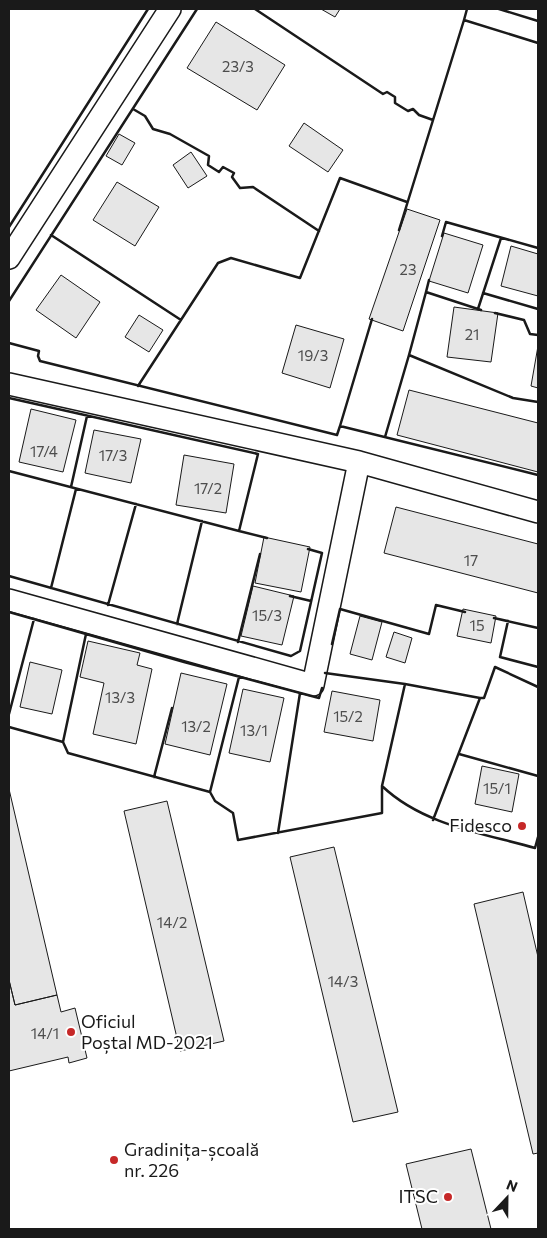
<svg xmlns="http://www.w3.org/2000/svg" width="547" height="1238" font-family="Commissioner,sans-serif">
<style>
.building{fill:#e6e6e6;stroke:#1a1a1a}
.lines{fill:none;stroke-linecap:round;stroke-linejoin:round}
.minor-casing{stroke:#1a1a1a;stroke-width:24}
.minor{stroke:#fff;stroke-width:21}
.wall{stroke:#1a1a1a;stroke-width:2.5}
.poi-dot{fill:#c62828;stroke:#fff;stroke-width:2}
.labels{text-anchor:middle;stroke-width:4;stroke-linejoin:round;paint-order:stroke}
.number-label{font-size:15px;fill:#4d4d4d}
.poi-label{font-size:18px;fill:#1a1a1a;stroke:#fff;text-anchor:end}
</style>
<rect width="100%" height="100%" fill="#fff"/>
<!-- building -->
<path class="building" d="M321,9H340L335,17Z
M216,22L285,65L257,110L187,68Z
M304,123L343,150L328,172L289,146Z
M119,134L135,143L122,165L106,156Z
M191,152L207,176L188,188L173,165Z
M117,182L159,207L135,246L93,220Z
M407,209L440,220L403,331L369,319Z
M444,233L483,245L468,293L429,281Z
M511,246L538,254V296L501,286Z
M61,275L100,302L76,338L36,310Z
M454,307L498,313L491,362L447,357Z
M139,315L163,330L149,352L125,337Z
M296,325L344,339L330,388L282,373Z
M538,346V388L531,386Z
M409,390L538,423V472L397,435Z
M31,409L76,420L63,472L19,462Z
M94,430L141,439L131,483L85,473Z
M184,455L234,464L226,513L176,505Z
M396,507L538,544V593L384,553Z
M264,537L310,547L301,592L255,583Z
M253,586L294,596L282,645L241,636Z
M463,609L496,616L491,643L457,636Z
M360,616L382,622L372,660L350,654Z
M394,632L412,638L405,663L386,657Z
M88,641L140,653L137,665L152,669L136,744L93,734L104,683L80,677Z
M30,662L62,670L52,714L20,707Z
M181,673L227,684L210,755L165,744Z
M243,689L284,698L270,762L229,753Z
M332,691L380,700L373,741L324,732Z
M482,766L519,774L512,812L475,804Z
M9,789L57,995L15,1005L9,980Z
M167,801L224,1041L180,1051L124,811Z
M334,847L398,1112L353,1122L290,857Z
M523,892L538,957V1153L533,1154L474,904Z
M9,980L15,1005L57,995L61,1012L75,1008L87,1058L69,1063L68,1057L9,1071Z
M471,1149L491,1229H422L406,1164Z"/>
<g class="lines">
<defs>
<path id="minor" d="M9,258L170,9
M9,384L359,462L313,685L9,600
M359,462L538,512"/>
</defs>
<!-- minor casing -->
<use href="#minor" class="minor-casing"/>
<!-- minor -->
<use href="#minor" class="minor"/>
<!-- wall -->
<path class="wall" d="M255,9L383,94L387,92L395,97V103L408,111L413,109L419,115L433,120
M467,9L464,20L538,43
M499,9L538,21
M133,109L145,116L153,129L170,134L209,156L208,165L219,172L223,167L234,173L232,177L240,188L253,187L319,231
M9,227L148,9
M399,230L464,20
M51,235L181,320
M442,236L446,222L538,248
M426,292L429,280
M483,293L538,309
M9,301L197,9
M481,310L478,309L501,238
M495,313L524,320L530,334L538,335
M9,343L39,351L38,356L40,361L337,435L340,426L538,475
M409,355L426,292L478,309
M138,386L218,263L231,258L300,278L340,178L407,202
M9,398L258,454L239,531L267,538
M340,426L372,319
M385,437L409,355L513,398L538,402
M9,471L239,531
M71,487L87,416
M9,576L291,656L300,651L322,553L308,549
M51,588L76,489
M290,596L311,601
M108,605L136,504
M9,612L184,662L319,698L322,688
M494,618L538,628
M508,621L500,657L538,667
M177,624L202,521
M238,642L260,554
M332,644L340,609L429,634L436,605L465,612
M325,673L405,684L382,786
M405,684L480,698L433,820
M480,698H484L495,667L538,687
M9,714L34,619
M9,727L63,742L68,753L210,792L215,801L233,813L238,840L382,813V786C423,825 482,833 535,848L538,837
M63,742L86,634
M459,754L538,776
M154,777L172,708
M210,792L239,677
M278,833L300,693"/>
</g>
<!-- markers -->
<g class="poi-dot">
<circle cx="522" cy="826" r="5"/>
<circle cx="71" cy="1032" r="5"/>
<circle cx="114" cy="1160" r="5"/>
<circle cx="448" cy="1197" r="5"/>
</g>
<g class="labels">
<!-- number labels -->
<g class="number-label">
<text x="238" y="72">23/3</text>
<text x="408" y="275">23</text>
<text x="472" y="340">21</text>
<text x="313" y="361">19/3</text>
<text x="44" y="457">17/4</text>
<text x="113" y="461">17/3</text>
<text x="208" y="494">17/2</text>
<text x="471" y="566">17</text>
<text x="267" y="621">15/3</text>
<text x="477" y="631">15</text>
<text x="120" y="703">13/3</text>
<text x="348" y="722">15/2</text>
<text x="196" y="732">13/2</text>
<text x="254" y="736">13/1</text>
<text x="497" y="794">15/1</text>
<text x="172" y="928">14/2</text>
<text x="343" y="987">14/3</text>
<text x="45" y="1039">14/1</text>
</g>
<!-- poi labels -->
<g class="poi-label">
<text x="512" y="832">Fidesco</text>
<text x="81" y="1028" text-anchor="start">Oficiul<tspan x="81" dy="21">Poștal MD-2021</tspan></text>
<text x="124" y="1156" text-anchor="start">Gradinița-școală<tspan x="124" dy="21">nr. 226</tspan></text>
<text x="438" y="1203">ITSC</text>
</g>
</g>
<!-- border -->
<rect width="547" height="1238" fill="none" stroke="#1a1a1a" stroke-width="20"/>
<!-- north arrow -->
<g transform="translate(507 1198) rotate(22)" stroke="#ffffff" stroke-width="4" paint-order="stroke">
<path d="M0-4L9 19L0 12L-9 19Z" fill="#1a1a1a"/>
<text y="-8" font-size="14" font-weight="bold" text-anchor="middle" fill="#1a1a1a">N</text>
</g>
</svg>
